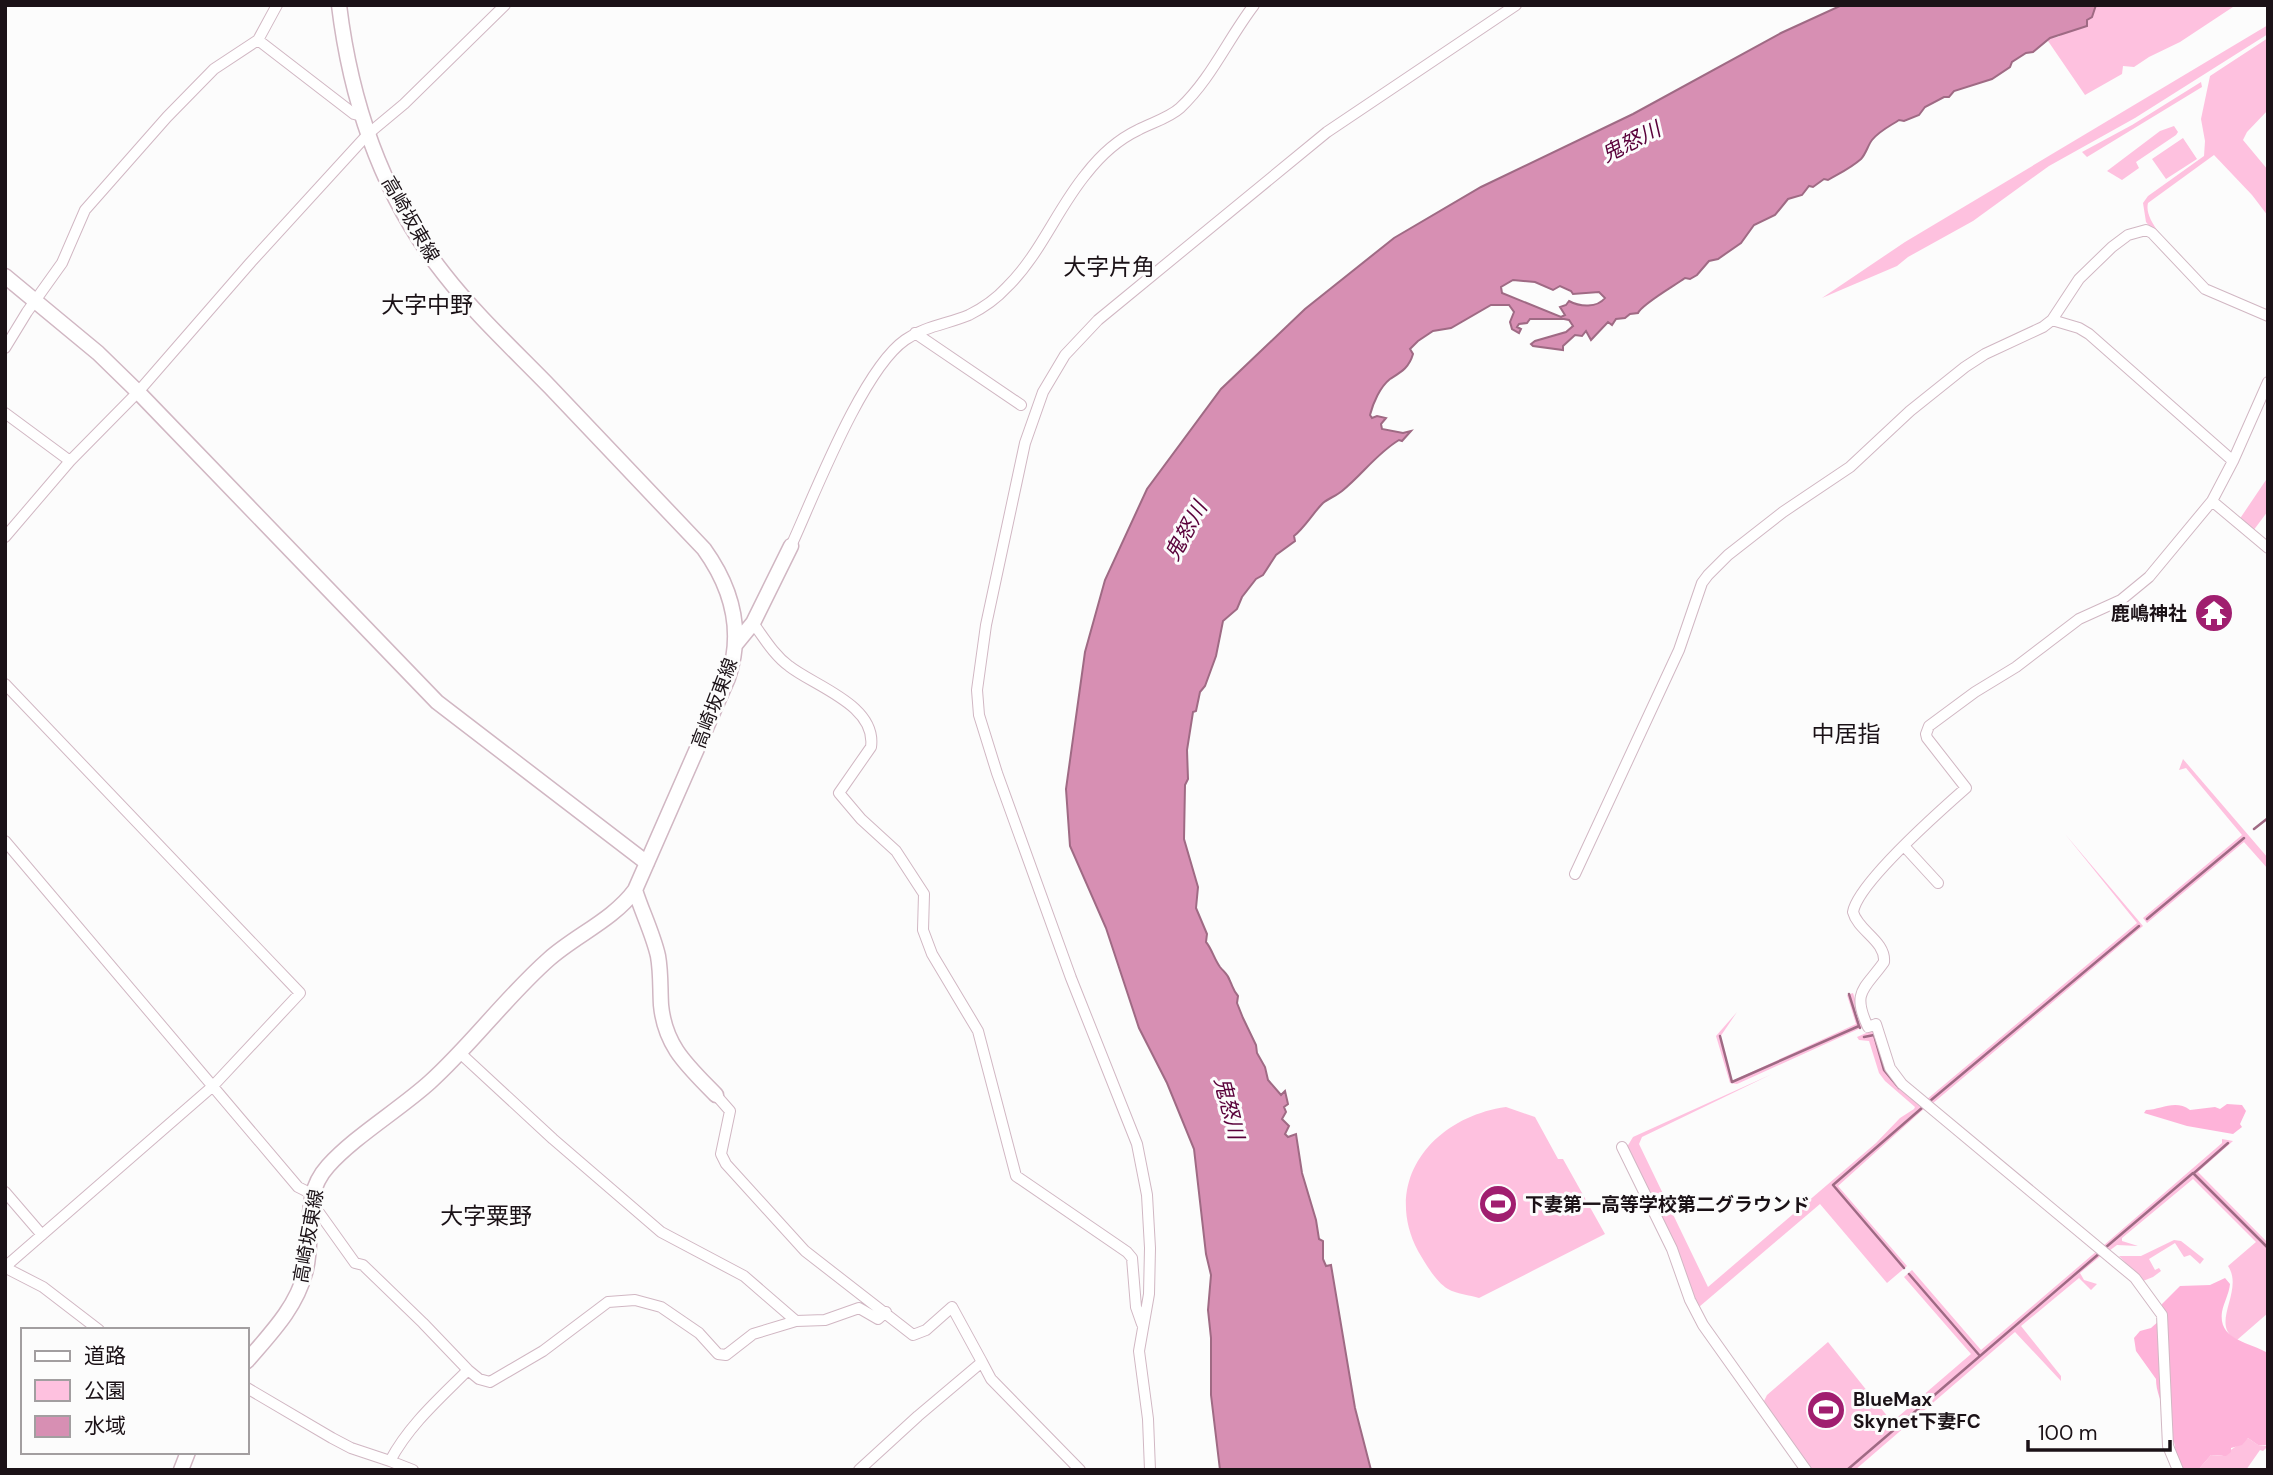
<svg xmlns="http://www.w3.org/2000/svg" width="2273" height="1475" font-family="'DM Sans','Noto Sans JP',sans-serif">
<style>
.green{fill:#fec1df}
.forest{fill:#feb3d9}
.water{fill:#d78fb3;stroke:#9f6a84;stroke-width:2;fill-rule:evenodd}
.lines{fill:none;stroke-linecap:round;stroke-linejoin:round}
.stream{stroke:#9f6a84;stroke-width:2.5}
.street-casing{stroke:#d1b7c3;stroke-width:12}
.secondary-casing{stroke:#d1b7c3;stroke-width:17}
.street{stroke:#fff;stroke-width:10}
.secondary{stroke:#fff;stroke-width:14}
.labels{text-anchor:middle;stroke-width:6;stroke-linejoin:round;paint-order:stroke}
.street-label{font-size:19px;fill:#1b1217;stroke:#fcfcfc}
.poi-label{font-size:19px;font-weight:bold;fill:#1b1217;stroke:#fcfcfc;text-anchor:start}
.water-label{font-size:21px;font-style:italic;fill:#59003a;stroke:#fcfcfc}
.quarter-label{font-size:23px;fill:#1b1217;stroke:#fcfcfc}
</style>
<rect width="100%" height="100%" fill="#fcfcfc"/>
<!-- green -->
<path class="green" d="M2096,5H2236L2180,42L2149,57L2134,67L2123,66L2122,74L2085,95L2048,41L2050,38L2058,37L2092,17Z
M2268,25V34L2135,118L2049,166L1973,221L1908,257L1897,266L1822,298L1905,242Z
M2268,38V110L2247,132L2243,140L2268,170V216L2252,195L2214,155L2148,203C2143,223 2177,251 2189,266L2150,227L2146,222L2143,203L2148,196L2204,156L2205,141L2201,119L2210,76Z
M2201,82L2202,87L2087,157L2082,152L2132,125Z
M2174,126L2178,132L2176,135L2136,162L2139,168L2122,180L2107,171L2160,131Z
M2183,138L2197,159L2166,179L2152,159Z
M2268,477V511L2253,531L2239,520Z
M2183,759L2268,858V869L2244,842L2147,923L2143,918L2242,835L2186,768L2179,770Z
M2065,834L2143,926L1932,1104L1926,1100L2137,923Z
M1853,993L1863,1027L1737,1084L1730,1083L1716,1036L1737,1012L1720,1037L1732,1081L1856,1024L1847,995Z
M1873,1030L1883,1058L1926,1107L1838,1186L1907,1266L1887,1283L1820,1204L1699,1307L1696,1305L1677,1251L1627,1147L1633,1137L1772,1074L1642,1137L1639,1144L1708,1287L1876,1143L1900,1118L1914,1109L1915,1107L1885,1081L1879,1073L1869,1041L1859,1040L1857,1037Z
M1506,1107L1535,1117L1558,1159H1563L1605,1234L1479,1298C1470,1295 1456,1294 1448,1289C1436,1282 1425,1263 1418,1251C1381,1180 1434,1117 1506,1107Z
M2222,1139L2233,1141L2198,1172L2268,1243V1313L2237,1340C2208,1325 2245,1291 2228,1266L2256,1242L2193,1179L2122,1238V1241L2138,1246L2117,1245L2109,1251L2103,1246L2222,1143Z
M2174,1240L2181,1241L2204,1259L2200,1264L2190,1255L2184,1257L2175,1243L2149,1259L2155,1270L2159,1268L2161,1271L2153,1277L2143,1281L2119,1256H2141Z
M2098,1250L2103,1254L2080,1273L2084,1280L2097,1284L2091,1290L2079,1278L2021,1326L2061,1376V1381L2015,1332L1855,1470H1811L1765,1406L1764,1401L1767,1395L1828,1342L1892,1422L1971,1354L1904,1277L1912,1270L1981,1350Z
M2248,1438L2258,1445L2268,1446L2263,1451L2260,1450L2246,1470H2198L2211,1455L2222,1456Z"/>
<!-- forest -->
<path class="forest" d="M2227,1104L2242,1105L2246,1111L2240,1124L2242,1127L2233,1134L2187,1126L2144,1113L2146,1110C2161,1110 2175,1099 2190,1110L2215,1107L2220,1109Z
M2225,1278L2230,1284C2229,1294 2224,1302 2222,1312C2218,1340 2249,1342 2268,1353V1445H2258L2248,1438L2242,1445L2231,1448V1452L2226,1456L2211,1455L2198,1470H2179L2174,1442L2162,1441C2162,1431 2165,1422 2163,1412C2161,1398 2156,1392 2156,1379L2136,1351L2134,1338L2140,1331L2151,1328L2160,1320L2162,1304L2180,1286L2210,1285Z"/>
<!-- water -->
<path class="water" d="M1842,5H2096L2092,17L2087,20V26L2050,38L2033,52L2026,53L2012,62L2010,67L1992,79L1954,91L1949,97H1944L1925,107L1919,115L1904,121L1899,120C1890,126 1879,131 1872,140C1868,145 1866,154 1861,159C1851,168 1840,173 1828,180L1824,179L1813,187L1809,186L1802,195L1788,199L1775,215L1754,225L1741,243L1718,259L1709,261L1697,275L1690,279L1685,278C1674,286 1642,304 1638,313L1630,314L1625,318L1616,319L1612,325L1608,322L1591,340L1586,331L1582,336L1575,335L1563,346V350L1533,346L1531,344L1535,341L1566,332L1573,326L1569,320L1564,319H1530L1527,323L1519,324L1517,327L1521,329L1519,333L1512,329L1510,322L1514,312L1509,305H1491L1451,328L1433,331L1418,341L1410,349L1413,354C1409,368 1401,372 1390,379C1380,387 1373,403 1370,415L1372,418L1377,416L1386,418L1381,424L1382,429L1403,433L1411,431L1402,441L1399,440C1376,454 1363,474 1342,491C1336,496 1329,498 1323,503C1313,513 1305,527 1294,536L1295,541L1276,555L1263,575L1256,579L1242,597L1237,609L1223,621L1216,656L1205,686L1200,692L1196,711L1193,712L1187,750L1188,779L1185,785L1184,839L1198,887L1196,908L1207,934L1206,942C1212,949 1214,959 1220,967C1224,972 1228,974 1230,981C1233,987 1233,990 1238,996L1237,1003L1243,1018L1256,1045L1257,1053L1265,1067L1268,1080L1281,1095L1285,1091L1288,1104L1284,1107L1286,1112L1282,1119L1289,1126L1285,1134L1288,1137L1296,1134L1302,1173L1316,1220L1319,1239L1323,1241V1259L1326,1266L1331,1265L1355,1408L1371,1470H1220L1211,1395V1338L1208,1310L1211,1275L1206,1254L1194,1149L1167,1083L1139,1028L1106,928L1070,846L1066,789L1085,652L1105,580L1147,489L1221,389L1305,309L1394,238L1481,187L1633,114L1781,33ZM1513,280L1535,282L1553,290L1560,286L1571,291L1573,294L1599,292L1605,298C1597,308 1580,307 1569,301L1566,305L1560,307L1565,315L1561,317L1502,293L1501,287Z"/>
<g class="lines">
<!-- stream -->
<path class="stream" d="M2254,829L2268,818
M2147,919L2244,838
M1849,994L1859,1026
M1720,1036L1732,1082L1859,1026L1860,1028
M1864,1037L1874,1035L1884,1070L1899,1088
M1930,1101L2139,926
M2194,1173L2228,1143
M2105,1248L2193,1173L2268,1248
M1904,1268L1833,1185L1923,1107L1921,1105
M1980,1356L2101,1252
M1847,1470L1980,1356L1909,1274"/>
<defs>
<path id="street" d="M258,40L354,114L362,116
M2052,320L2079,328L2089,334L2233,461
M915,333L1021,405
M5,348L27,312L62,263L85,210L167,117L214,69L258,40L277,5
M5,413L70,461
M2212,501L2268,548
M5,537L70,461L138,392L251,262L368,134L404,104L505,5
M791,546C814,496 862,370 905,340C925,326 948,324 969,315C983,308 997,298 1007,287C1040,255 1057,209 1086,174C1100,156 1117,140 1138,130C1151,123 1169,118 1180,108C1211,79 1228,39 1254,5
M753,623C764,638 774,655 789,666C814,686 877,705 871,747L839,793L861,819L896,851L924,894L923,930L932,954L978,1031L1016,1176L1127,1252L1132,1258L1136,1307L1142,1324
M5,684L300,993L213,1086L5,1267
M5,841L298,1187L312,1194
M1904,846L1938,883
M1575,874L1679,650L1702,583L1708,575L1728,555L1783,512L1850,467L1910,411L1965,367L1985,354L2043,327L2052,320L2079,279L2112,247L2128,235L2146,230L2152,233L2205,289L2268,316
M460,1053L553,1139L661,1232L744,1276L796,1321
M716,1095L730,1111L721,1154L726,1164L805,1251L913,1335L926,1330L952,1307L982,1362
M1622,1147L1672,1249L1690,1300L1703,1325L1806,1470
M5,1192L42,1235
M309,1205L320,1214L355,1263L363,1265L423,1323L468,1370L479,1379L490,1382L543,1351L608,1302L635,1300L661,1307L699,1333L718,1354L726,1355L753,1334L796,1321L825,1320L859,1308L878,1319L886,1312
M6,1268L43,1287L99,1330
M247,1388L332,1438L351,1448L390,1461C409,1425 440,1398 468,1370
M390,1461L413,1470
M859,1470L918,1416L982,1362L991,1379L1080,1470
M1150,1470L1148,1419L1139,1351L1149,1294L1150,1248L1147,1195L1137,1144L1071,978L997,773L979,715L977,690L986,625L1025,443L1043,392L1065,355L1098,320L1327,132L1516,5
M2178,1470L2168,1446L2162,1315L2135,1278L1902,1084L1890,1068L1876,1024L1868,1027C1851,991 1865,989 1884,962C1886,941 1858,931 1853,912C1858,883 1941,810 1966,788L1927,738L1926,734L1929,726L1975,692L2016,667L2079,619L2121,600L2149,577L2212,501L2233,461L2268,382"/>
<path id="secondary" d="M5,276L98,353L138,392L437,702L647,863
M735,645L753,623L791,546
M635,890C642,912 653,934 658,956C661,973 660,988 661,1005C665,1047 688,1066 716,1095
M247,1361C270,1334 296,1308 305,1273C316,1236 299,1198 328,1166C355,1136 399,1110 430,1082C472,1044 506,997 549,959C576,935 613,920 635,890L728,678C744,631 732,588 704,549C653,495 601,441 550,387C514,350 476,315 444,274C383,197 351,103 339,5
M181,1470L188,1452"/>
</defs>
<!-- street casing -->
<use href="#street" class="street-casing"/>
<!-- secondary casing -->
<use href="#secondary" class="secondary-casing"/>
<!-- street -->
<use href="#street" class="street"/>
<!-- secondary -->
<use href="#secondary" class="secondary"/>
</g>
<!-- icons -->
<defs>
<symbol id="temple-disc" viewBox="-11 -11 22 22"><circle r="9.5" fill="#a01e6f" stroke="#fcfcfc"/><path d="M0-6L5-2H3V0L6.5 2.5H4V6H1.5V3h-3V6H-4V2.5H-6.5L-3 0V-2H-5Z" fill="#fff"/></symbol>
<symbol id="stadium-disc" viewBox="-11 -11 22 22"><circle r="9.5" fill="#a01e6f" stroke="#fcfcfc"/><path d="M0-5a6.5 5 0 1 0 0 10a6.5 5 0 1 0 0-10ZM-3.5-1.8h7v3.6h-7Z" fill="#fff"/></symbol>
</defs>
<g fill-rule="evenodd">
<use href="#temple-disc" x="2192" y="591" width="44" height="44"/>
<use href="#stadium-disc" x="1476" y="1182" width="44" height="44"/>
<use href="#stadium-disc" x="1804" y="1388" width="44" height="44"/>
</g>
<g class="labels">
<!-- street labels -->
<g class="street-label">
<text transform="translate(411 219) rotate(60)" y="7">高崎坂東線</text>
<text transform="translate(714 703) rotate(-69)" y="7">高崎坂東線</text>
<text transform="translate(308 1236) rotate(-80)" y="7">高崎坂東線</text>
</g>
<!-- poi labels -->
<g class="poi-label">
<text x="2187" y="620" text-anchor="end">鹿嶋神社</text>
<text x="1525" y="1211">下妻第一高等学校第二グラウンド</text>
<text x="1853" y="1406">BlueMax<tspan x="1853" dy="22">Skynet下妻FC</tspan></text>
</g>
<!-- water labels -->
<g class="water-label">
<text transform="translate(1631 142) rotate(-27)" y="7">鬼怒川</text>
<text transform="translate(1186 531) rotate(-61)" y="7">鬼怒川</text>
<text transform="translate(1229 1108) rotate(76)" y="7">鬼怒川</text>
</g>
<!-- quarter labels -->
<g class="quarter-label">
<text x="1109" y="275">大字片角</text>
<text x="427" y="313">大字中野</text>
<text x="1846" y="742">中居指</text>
<text x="486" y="1224">大字粟野</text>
</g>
</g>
<!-- border -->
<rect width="2273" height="1475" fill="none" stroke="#1b1217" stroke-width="14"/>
<!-- legend -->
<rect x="21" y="1328" width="228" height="126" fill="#fcfcfc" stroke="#a29ea0" stroke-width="2"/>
<rect x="35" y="1351" width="35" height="10" fill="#ffffff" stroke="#a29ea0" stroke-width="2"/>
<text x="84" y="1363" font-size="21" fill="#1b1217">道路</text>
<rect x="35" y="1380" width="35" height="21" fill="#fec1df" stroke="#a29ea0" stroke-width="2"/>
<text x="84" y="1398" font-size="21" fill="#1b1217">公園</text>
<rect x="35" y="1416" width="35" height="21" fill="#d78fb3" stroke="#a29ea0" stroke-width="2"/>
<text x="84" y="1433" font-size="21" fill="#1b1217">水域</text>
<!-- scale -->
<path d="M2028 1440v10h142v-10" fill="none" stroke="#1b1217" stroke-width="3.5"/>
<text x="2038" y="1440" font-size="21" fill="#1b1217" stroke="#fcfcfc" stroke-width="5" paint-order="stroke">100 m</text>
</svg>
